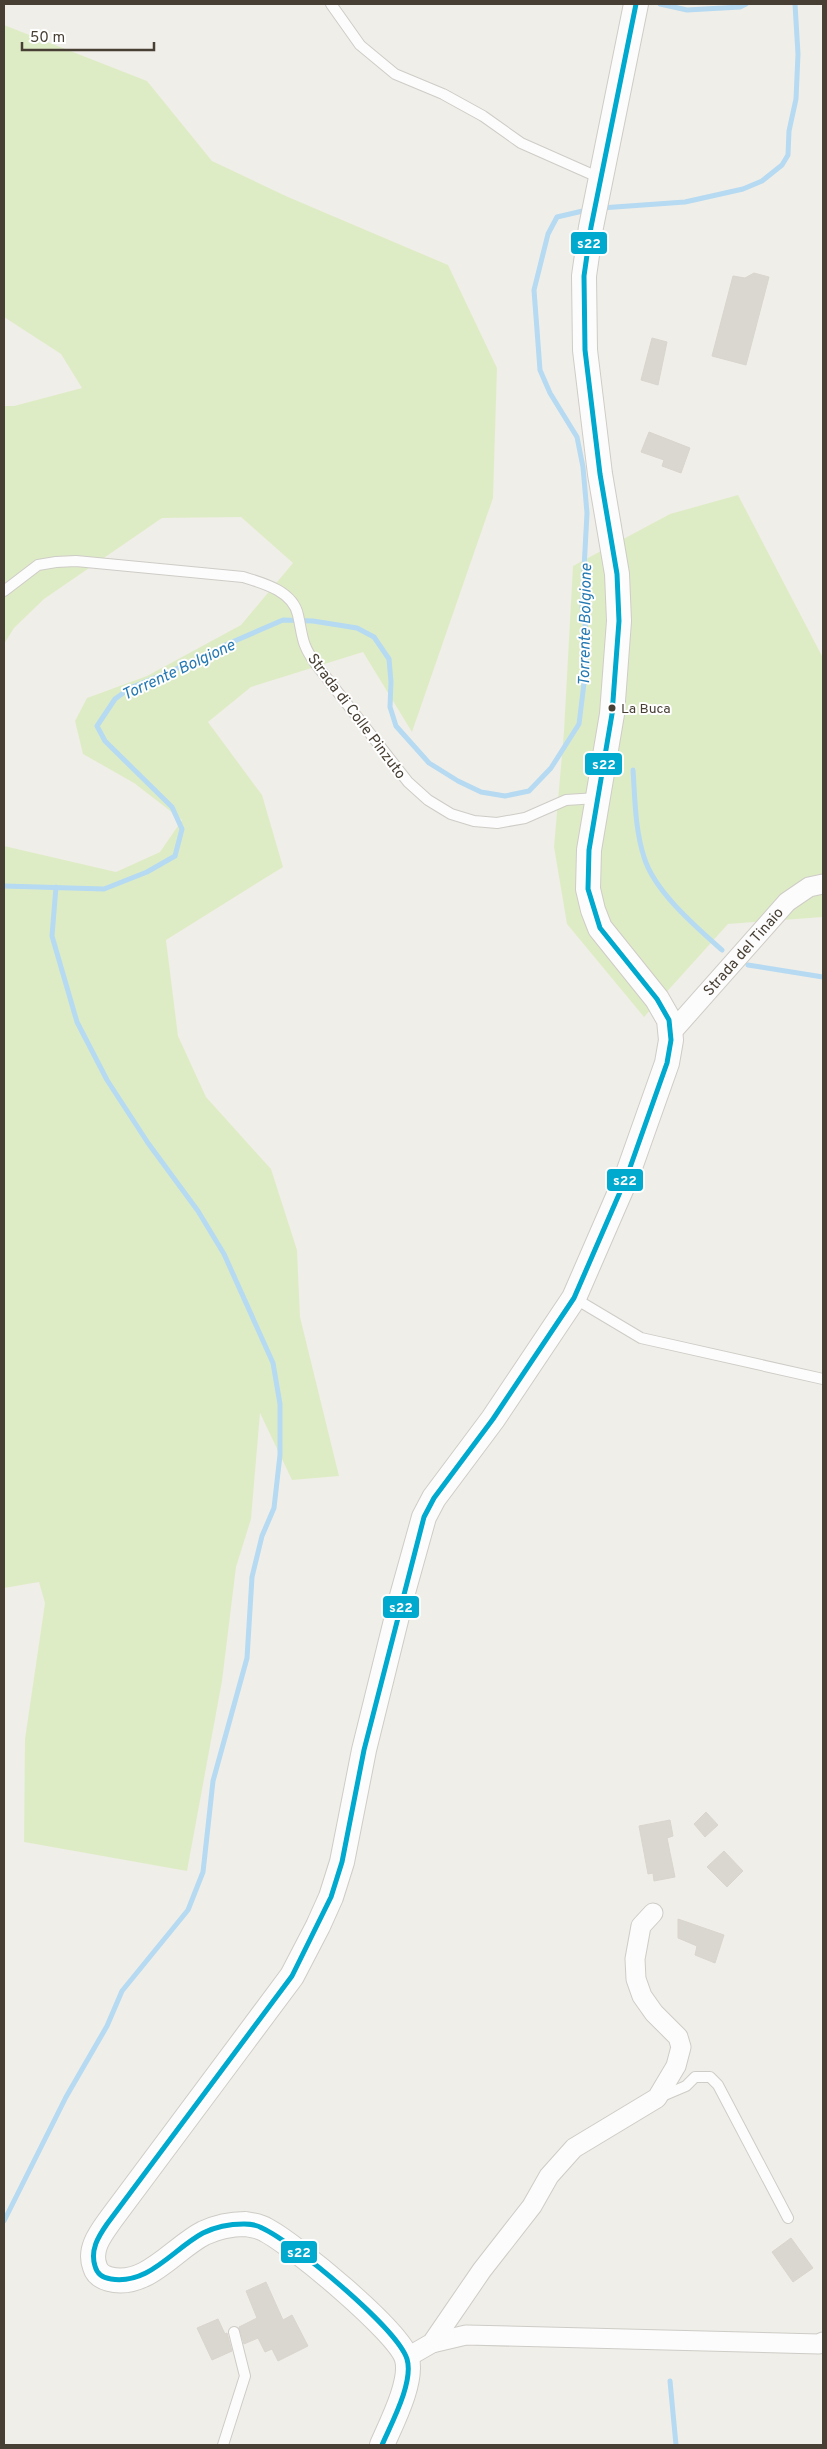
<svg xmlns="http://www.w3.org/2000/svg" width="827" height="2449" font-family="Overpass,sans-serif">
<style>
.green{fill:#deecc6}
.lines{fill:none;stroke-linecap:round;stroke-linejoin:round}
.stream{stroke:#b5daf2;stroke-width:5}
.building{fill:#dad7d1;stroke:#d9d5ce}
.service-casing{stroke:#ceccc6;stroke-width:12}
.minor-casing{stroke:#ceccc6;stroke-width:21}
.tertiary-casing{stroke:#ceccc6;stroke-width:26}
.service{stroke:#fdfcfc;stroke-width:10}
.minor{stroke:#fdfcfc;stroke-width:19}
.tertiary{stroke:#fdfcfc;stroke-width:24}
.bus-1-casing{stroke:#fff;stroke-width:9}
.bus-1{stroke:#00a9ce;stroke-width:5}
.bus-dot{fill:#473f34;stroke:#fff;stroke-width:2}
.labels{text-anchor:middle;stroke-width:4;stroke-linejoin:round;paint-order:stroke}
.bus-label{font-size:14px;fill:#473f34;stroke:#fff;text-anchor:start}
.street-label{font-size:15px;fill:#473f34;stroke:#fff}
.water-label{font-size:16px;font-style:italic;fill:#2479b2;stroke:#fff}
.line-badge{stroke:#fff;stroke-width:2}
.badge-label{font-size:14px;text-anchor:middle;font-weight:bold;fill:#fff}
</style>
<rect width="100%" height="100%" fill="#f0eee8"/>
<!-- green -->
<path class="green" d="M4,25L147,81L212,161L288,197L448,265L497,368L493,498L412,732L363,652L251,687L208,722L262,795L283,867L166,940L178,1036L206,1097L271,1169L297,1250L300,1317L339,1476L292,1480L260,1413L251,1519L236,1567L222,1681L187,1871L24,1842L25,1739L45,1603L39,1582L4,1588V846L116,872L160,852L182,820L134,783L83,754L75,721L87,698L147,676L241,625L293,563L241,517L162,518L44,599L14,628L4,644V406H14L82,388L61,354L4,317Z
M738,495L823,658V917L728,924L644,1017L567,924L554,847L564,731L573,566L670,514Z"/>
<g class="lines">
<!-- stream -->
<path class="stream" d="M660,4L687,10L740,7L746,4
M601,208L685,202L743,189L762,181L782,165L788,155L789,131L796,99L798,54L795,4
M633,770C635,799 635,829 644,857C654,891 696,927 722,950
M4,886L104,889L147,872L175,856L182,829L172,807L105,741L97,726L115,699L130,688L207,656L223,646L283,620L313,621L357,628L374,637L389,659L391,682L390,707L396,726L429,763L458,781L481,792L505,796L529,791L551,768L579,724L586,667L587,636L582,607L587,513L583,467L577,437L550,393L540,370L534,290L548,234L557,217L587,210
M748,965L823,977
M4,2221L66,2097L107,2026L122,1991L188,1910L203,1872L213,1781L247,1658L252,1577L262,1536L274,1508L280,1455V1404L273,1363L224,1254L198,1211L148,1143L107,1080L77,1022L52,936L56,887
M670,2381L676,2445"/>
</g>
<!-- building -->
<path class="building" d="M754,273L769,277L746,365L712,356L733,276L745,278Z
M652,338L667,342L658,385L641,380Z
M649,432L690,448L681,473L662,466L664,460L641,452Z
M706,1812L718,1825L705,1837L694,1824Z
M670,1820L673,1836L667,1838L675,1877L654,1881L653,1873L648,1874L639,1826Z
M724,1851L743,1871L727,1887L707,1867Z
M678,1919L724,1935L715,1963L695,1955L697,1946L678,1938Z
M791,2238L813,2268L793,2282L772,2252Z
M266,2282L283,2320L292,2315L308,2346L278,2361L272,2349L265,2352L258,2338L244,2344L239,2327L257,2318L246,2291Z
M218,2319L225,2334L227,2333L232,2351L212,2360L197,2328Z"/>
<g class="lines">
<defs>
<path id="service" d="M331,4L360,45L395,74L443,94L483,116L521,143L600,178
M4,591L38,565L56,562L76,561L243,577C263,583 293,591 298,615C303,637 301,643 315,663L408,782L428,800L451,814L474,821L497,823L525,818L566,800L597,798
M574,1298L641,1338L823,1379
M660,2097L686,2086L695,2077H710L718,2085L788,2218
M223,2445L245,2376L234,2332"/>
<g id="minor">
<path id="s1" d="M671,1033L787,902L809,887L823,884"/>
<path d="M432,2343L466,2335L819,2344L823,2342"/>
<path d="M406,2358L432,2343L482,2270L532,2206L549,2176L574,2148L657,2098L676,2066L681,2047L678,2037L654,2013L642,1996L636,1979L635,1959L641,1926L653,1913"/>
</g>
<path id="tertiary" d="M382,2445C391,2424 413,2382 407,2359C400,2332 293,2244 266,2230C260,2226 252,2225 245,2224C231,2224 217,2227 204,2233C174,2248 146,2289 109,2279C102,2277 97,2274 95,2267C88,2249 101,2233 111,2219L292,1976L318,1926L331,1897L342,1862L364,1750L402,1596L424,1517L434,1498L493,1419L574,1298L627,1176L667,1063L671,1040L669,1020L657,999L600,928L593,910L588,889L589,850L612,714L619,621L617,574L600,474L585,350L584,276L591,227L636,4"/>
</defs>
<!-- service casing -->
<use href="#service" class="service-casing"/>
<!-- minor casing -->
<use href="#minor" class="minor-casing"/>
<!-- tertiary casing -->
<use href="#tertiary" class="tertiary-casing"/>
<!-- service -->
<use href="#service" class="service"/>
<!-- minor -->
<use href="#minor" class="minor"/>
<!-- tertiary -->
<use href="#tertiary" class="tertiary"/>
<defs>
<path id="bus-1" d="M382,2445C391,2424 414,2382 407,2359C397,2328 293,2242 262,2228C257,2225 250,2224 244,2224C230,2224 215,2227 203,2233C173,2249 149,2285 111,2279C103,2278 97,2274 95,2266C90,2250 98,2237 107,2224L292,1976L331,1897L342,1862L364,1750L424,1517L434,1498L493,1419L574,1298L627,1176L667,1063L671,1040L669,1020L657,999L600,928L588,889L589,850L612,714L619,621L617,574L600,474L585,350L584,276L591,227L636,4"/>
</defs>
<!-- bus-1 casing -->
<use href="#bus-1" class="bus-1-casing"/>
<!-- bus-1 -->
<use href="#bus-1" class="bus-1"/>
</g>
<!-- markers -->
<circle class="bus-dot" cx="612" cy="708" r="4.5"/>
<g class="labels">
<!-- bus labels -->
<g class="bus-label">
<text x="621" y="713">La Buca</text>
</g>
<!-- street labels -->
<g class="street-label">
<text transform="translate(357 716) rotate(53)" y="5">Strada di Colle Pinzuto</text>
<text dy="5" stroke="none"><textPath href="#s1" startOffset="109">Strada del Tinaio</textPath></text>
</g>
<!-- water labels -->
<g class="water-label">
<text transform="translate(584 625) rotate(-89)" y="6">Torrente Bolgione</text>
<text transform="translate(178 669) rotate(-25)" y="6">Torrente Bolgione</text>
</g>
</g>
<g class="line-badge">
<rect x="570" y="231" width="38" height="24" rx="5" fill="#00a9ce"/>
<rect x="584" y="752" width="39" height="24" rx="5" fill="#00a9ce"/>
<rect x="606" y="1168" width="38" height="24" rx="5" fill="#00a9ce"/>
<rect x="382" y="1595" width="38" height="24" rx="5" fill="#00a9ce"/>
<rect x="280" y="2240" width="38" height="24" rx="5" fill="#00a9ce"/>
</g>
<g class="badge-label">
<text x="589" y="248">s22</text>
<text x="604" y="769">s22</text>
<text x="625" y="1185">s22</text>
<text x="401" y="1612">s22</text>
<text x="299" y="2257">s22</text>
</g>
<!-- border -->
<rect width="827" height="2449" fill="none" stroke="#473f34" stroke-width="10"/>
<!-- scale -->
<path d="M22 42v8h132v-8" fill="none" stroke="#473f34" stroke-width="2.5"/>
<text x="30" y="42" font-size="15" fill="#473f34" stroke="#ffffff" stroke-width="4" paint-order="stroke">50 m</text>
</svg>
